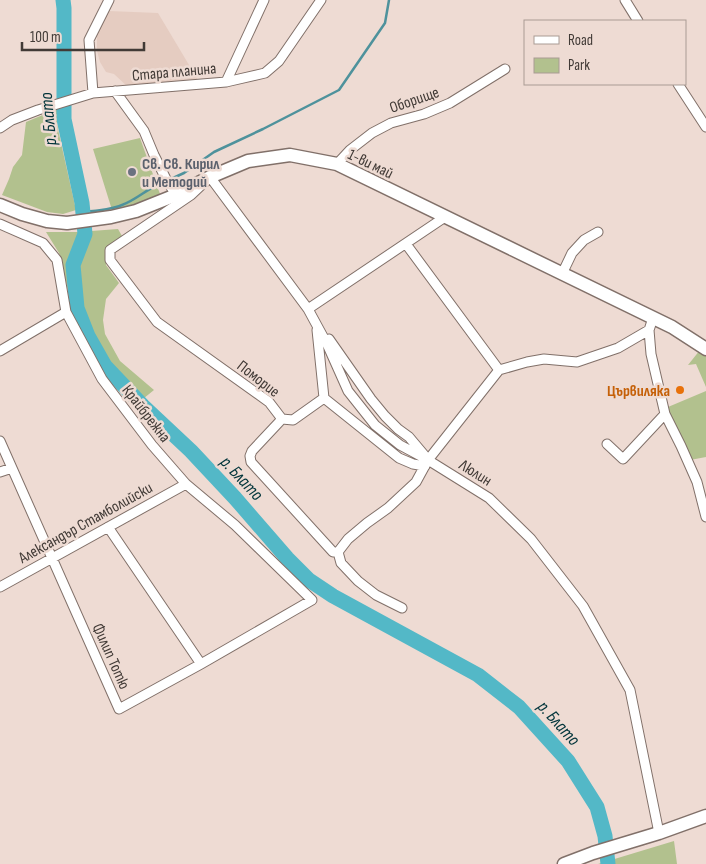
<svg xmlns="http://www.w3.org/2000/svg" width="706" height="864" font-family="'Sofia Sans Condensed',sans-serif">
<style>
.built{fill:#e5ccc1}
.green{fill:#b2c18e}
.lines{fill:none;stroke-linecap:round;stroke-linejoin:round}
.stream{stroke:#4e929c;stroke-width:2.5}
.river{stroke:#53b8c7;stroke-width:15}
.street-casing{stroke:#817069;stroke-width:11}
.secondary-casing{stroke:#817069;stroke-width:15}
.street{stroke:#fff;stroke-width:9}
.secondary{stroke:#fff;stroke-width:12}
.worship-dot{fill:#6b7280;stroke:#eedbd3;stroke-width:2}
.food-dot{fill:#e8710a;stroke:#eedbd3;stroke-width:2}
.labels{text-anchor:middle;stroke-width:5;stroke-linejoin:round;paint-order:stroke}
.street-label{font-size:16px;fill:#413a36;stroke:#eedbd3}
.worship-label{font-size:16px;font-weight:bold;fill:#5b616d;stroke:#eedbd3;text-anchor:start}
.food-label{font-size:16px;font-weight:bold;fill:#c56008;stroke:#eedbd3;text-anchor:end}
.water-label{font-size:18px;font-style:italic;fill:#01343a;stroke:#eedbd3}
</style>
<rect width="100%" height="100%" fill="#eedbd3"/>
<!-- built -->
<path class="built" d="M109,11L158,13L198,80L128,87L114,74L106,72L100,62L97,51V32Z"/>
<!-- green -->
<path class="green" d="M57,109V125L76,210L63,214L47,212L2,195L9,179L13,167L22,155L26,122Z
M140,138L160,194L127,207L112,210L93,149Z
M118,229L122,236L106,248V265L119,283L106,299L103,320L105,334L120,361L154,390L133,407L101,370L74,315L59,253L46,232H78Z
M700,350L706,354V387L696,364L688,365Z
M706,391V457L690,460L668,420V407Z
M674,841L677,864H598Z"/>
<g class="lines">
<!-- stream -->
<path class="stream" d="M173,178L184,173L214,152L263,129L339,90L385,23L389,0
M83,212C96,211 110,210 122,205C136,200 147,189 161,183"/>
<!-- river -->
<path class="river" d="M63,0L64,8V119L82,203L85,234L73,265L77,308L88,336L105,366L143,406L191,451L235,498L287,558L309,580L333,596L478,675L519,707L568,761L597,807L605,836L608,864"/>
<defs>
<path id="street" d="M625,0L638,21
M226,82L264,0
M678,84L706,127
M115,91L144,131L154,155L166,179L176,195
M93,93L89,40L109,0
M0,128L12,120L38,110L93,93L226,82L265,73L279,61L321,0
M337,164L350,150L372,133L391,123L424,114L450,103L505,69
M0,224L43,243L57,260L66,312L102,379L152,445L186,484L235,525L312,600L201,664L119,709L0,441
M406,244L499,370
M562,274L572,253L584,240L598,232
M308,309L445,217
M653,318L649,330L651,354L665,414L681,446L697,482L706,517
M317,330L324,398L399,458L413,464L425,466
M329,339L371,399L385,416L398,429L409,437L425,456
M0,351L66,312
M499,370L428,460L416,482L388,508L367,523L348,539L338,552H333L251,462L250,456L252,451L282,419L269,402L157,322L110,260V250L191,195L210,177L308,309L327,344L348,391L375,425L400,445L428,460L489,498L531,539L583,606L630,690L659,833
M499,370L527,362L544,359L577,362L618,348L649,330
M282,419L293,420L324,398
M607,444L623,459L665,414
M0,472L12,468
M108,527L201,664
M338,552L341,563L358,581L376,595L402,608
M0,587L186,484"/>
<path id="secondary" d="M0,205L22,214L47,221L67,223L111,217L136,211L176,195L210,177L248,161L290,155L337,164L672,327L706,349
M564,864L593,853L659,833L706,816"/>
</defs>
<!-- street casing -->
<use href="#street" class="street-casing"/>
<!-- secondary casing -->
<use href="#secondary" class="secondary-casing"/>
<!-- street -->
<use href="#street" class="street"/>
<!-- secondary -->
<use href="#secondary" class="secondary"/>
</g>
<!-- markers -->
<circle class="worship-dot" cx="132" cy="172" r="5"/>
<circle class="food-dot" cx="680" cy="390" r="5"/>
<g class="labels">
<!-- street labels -->
<g class="street-label">
<text transform="translate(174 71) rotate(-5)" y="6">Стара планина</text>
<text transform="translate(414 99) rotate(-19)" y="6">Оборище</text>
<text transform="translate(371 163) rotate(26)" y="6">1-ви май</text>
<text transform="translate(259 378) rotate(38)" y="6">Поморие</text>
<text transform="translate(147 413) rotate(52)" y="6">Крайбрежна</text>
<text transform="translate(476 472) rotate(32)" y="6">Люлин</text>
<text transform="translate(85 522) rotate(-29)" y="6">Александър Стамболийски</text>
<text transform="translate(112 656) rotate(66)" y="6">Филип Тотю</text>
</g>
<!-- worship labels -->
<g class="worship-label">
<text x="142" y="169">Св. Св. Кирил<tspan x="142" dy="18">и Методий</tspan></text>
</g>
<!-- food labels -->
<g class="food-label">
<text x="670" y="396">Цървиляка</text>
</g>
<!-- water labels -->
<g class="water-label">
<text transform="translate(48 119) rotate(-95)" y="6">р. Блато</text>
<text transform="translate(242 478) rotate(47)" y="6">р. Блато</text>
<text transform="translate(559 723) rotate(48)" y="6">р. Блато</text>
</g>
</g>
<!-- legend -->
<rect x="524" y="20" width="162" height="65" fill="#eedbd3" stroke="#a99b94"/>
<rect x="534" y="36" width="25" height="8" fill="#ffffff" stroke="#a99b94"/>
<text x="568" y="45" font-size="15" fill="#413a36">Road</text>
<rect x="534" y="58" width="25" height="15" fill="#b2c18e" stroke="#a99b94"/>
<text x="568" y="70" font-size="15" fill="#413a36">Park</text>
<!-- scale -->
<path d="M22 42v8h122v-8" fill="none" stroke="#413a36" stroke-width="2.5"/>
<text x="30" y="42" font-size="15" fill="#413a36" stroke="#eedbd3" stroke-width="4" paint-order="stroke">100 m</text>
</svg>
